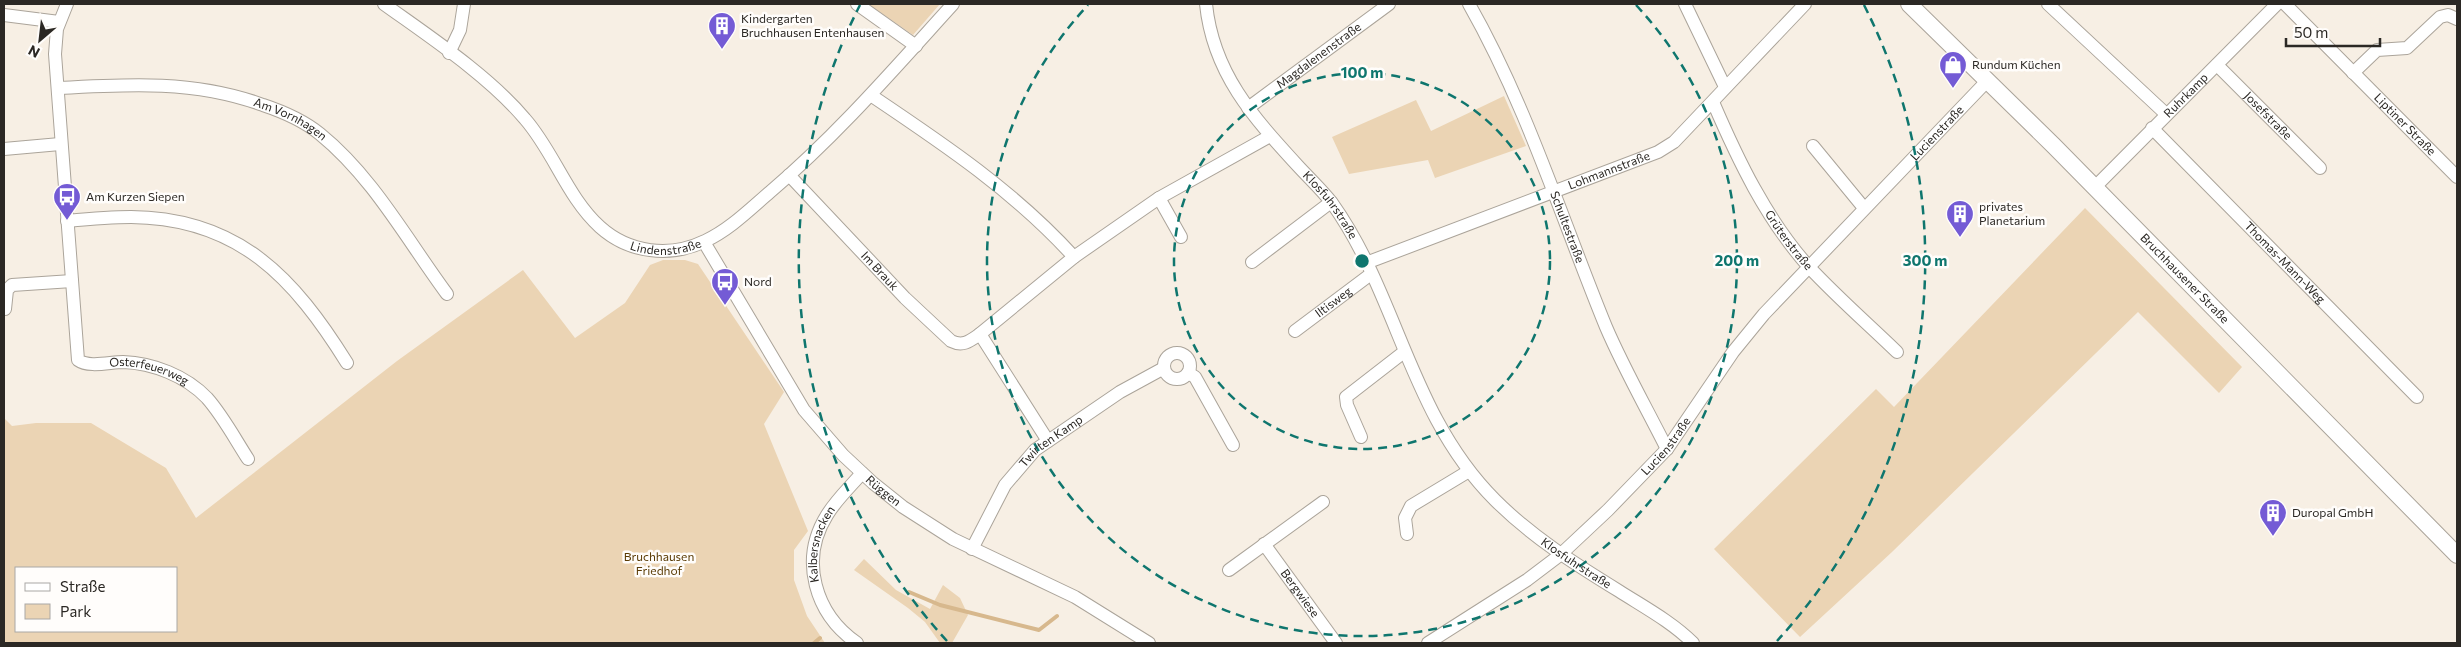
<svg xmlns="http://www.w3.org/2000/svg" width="2461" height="647" font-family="Commissioner,sans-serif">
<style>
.green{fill:#ebd4b4;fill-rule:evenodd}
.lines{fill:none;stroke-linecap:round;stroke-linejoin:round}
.stream{stroke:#d7b88d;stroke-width:4}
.minor-casing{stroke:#aba49a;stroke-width:14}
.tertiary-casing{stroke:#aba49a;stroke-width:18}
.minor{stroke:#fff;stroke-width:12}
.tertiary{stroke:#fff;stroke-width:16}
.ring{fill:none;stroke:#0f766e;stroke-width:2.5;stroke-dasharray:9 6}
.labels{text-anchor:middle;stroke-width:5;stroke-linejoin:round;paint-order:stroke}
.poi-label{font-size:12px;fill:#2b2824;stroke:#fffdfb;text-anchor:start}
.street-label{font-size:12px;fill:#2b2824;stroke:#fffdfb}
.park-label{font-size:12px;fill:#5a3b04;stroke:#fffdfb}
.centre{fill:#0f766e;stroke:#fffdfb;stroke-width:2.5}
.ring-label{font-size:15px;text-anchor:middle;font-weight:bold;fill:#0f766e;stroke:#fffdfb;stroke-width:5;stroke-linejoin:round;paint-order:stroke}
</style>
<rect width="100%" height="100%" fill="#f7efe4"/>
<!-- green -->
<path class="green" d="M868,4H940L913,35Z
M1504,96L1526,146L1435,178L1428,160L1349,174L1332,137L1416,100L1431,131Z
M2085,208L2242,367L2219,393L2138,312L1892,552L1800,637L1714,549L1876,389L1894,407Z
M663,260H685L698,264L784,392L764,424L808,531L794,550V580L807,616L825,643H4V418L12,426L36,423H91L166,468L196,518L397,361L523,270L575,338L625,303L650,265ZM176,568V631H16V568Z
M864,559L896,590L930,609L943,585L960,598L968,615L952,643H940L925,622L908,608L854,570Z"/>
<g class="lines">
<!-- stream -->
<path class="stream" d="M909,592L940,605L1039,630L1057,616
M814,643L820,638"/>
<defs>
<g id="minor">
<path id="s1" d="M67,4L57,29L55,54L78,360C89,368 110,362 123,362C153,363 186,376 207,398C223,416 235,439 248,459"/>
<path id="s2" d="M384,4C430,37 489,76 525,119C554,152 567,197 600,227C629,253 670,258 705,241C729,230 749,210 770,192C837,135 894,69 953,4"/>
<path d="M857,4L916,46"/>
<path id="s3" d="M1206,4C1213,73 1253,117 1298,166C1309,178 1322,190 1332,203C1399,297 1409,414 1495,500C1532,537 1575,564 1619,591C1644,607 1672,622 1693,643"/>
<path id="s4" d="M1469,4C1527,106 1562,220 1606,327C1624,369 1647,409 1667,449"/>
<path d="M1685,4L1725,87"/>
<path d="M2048,4L2166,114"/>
<path id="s5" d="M2285,4L2457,177"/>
<path d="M4,15L59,22"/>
<path d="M449,53L460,30L464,4"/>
<path id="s6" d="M2217,65L2320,168"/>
<path d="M2353,73L2377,50L2407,48L2440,17L2448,15L2457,19"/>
<path id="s7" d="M58,88C128,84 196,80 263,105C284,112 303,120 320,134C373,177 407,240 447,294"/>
<path d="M872,96C945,145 1015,192 1074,257"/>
<path id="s8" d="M1713,102C1738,160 1766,219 1809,267C1837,297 1868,324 1897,352"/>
<path id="s9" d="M1248,108L1389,4"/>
<path id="s10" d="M2152,128L2417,397"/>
<path d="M1813,146L1864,208"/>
<path d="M4,149L60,144"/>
<path id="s11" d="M789,175L905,298L951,341C963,347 970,341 980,334L1074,257L1159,198L1270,136"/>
<path id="s12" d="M2095,187L2277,4"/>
<path d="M1159,198L1181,237"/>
<path d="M67,221C88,219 110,217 131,217C239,218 294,278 347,363"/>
<path id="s13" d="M704,242L804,410L843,455L873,483L903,507L953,539L1075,597L1149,643"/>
<path d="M1252,262L1331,202"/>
<path id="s14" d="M1366,263L1658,152L1674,142L1805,4"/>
<path d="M5,309L7,290L12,285L72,281"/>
<path id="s15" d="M1295,331L1371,274"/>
<path d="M980,334L1048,441"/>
<circle cx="1177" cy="366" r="13"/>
<path d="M1188,373L1195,377L1233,445"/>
<path d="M1361,437L1347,405L1346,397L1404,352"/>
<path d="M1407,534L1405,518L1411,506L1469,471"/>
<path id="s16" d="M1264,544L1336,643"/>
<path id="s17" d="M972,549L1005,485L1035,450L1120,392L1164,368"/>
<path d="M1229,570L1323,502"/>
<path id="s18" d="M857,643C815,614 799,560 827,515C836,500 850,487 862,473"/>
<path id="s19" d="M1428,643L1527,580L1560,555L1608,510L1667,449L1733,352L1764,314L1988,80"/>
</g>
<g id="tertiary">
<path id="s20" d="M1909,4L2054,146L2457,555"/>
</g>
</defs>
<!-- minor casing -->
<use href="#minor" class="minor-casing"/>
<!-- tertiary casing -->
<use href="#tertiary" class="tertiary-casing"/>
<!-- minor -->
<use href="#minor" class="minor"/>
<!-- tertiary -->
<use href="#tertiary" class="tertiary"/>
</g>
<!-- distance rings -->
<g class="ring">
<circle cx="1362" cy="261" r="188"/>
<path d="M1636 5A375 375 0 1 1 1088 5"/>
<path d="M947 641A563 563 0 0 1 860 5M1864 5A563 563 0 0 1 1777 641"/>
</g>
<!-- icons -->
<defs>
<symbol id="building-pin" viewBox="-11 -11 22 30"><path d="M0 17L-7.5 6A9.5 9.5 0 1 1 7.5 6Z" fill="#745bd5" stroke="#fffdfb"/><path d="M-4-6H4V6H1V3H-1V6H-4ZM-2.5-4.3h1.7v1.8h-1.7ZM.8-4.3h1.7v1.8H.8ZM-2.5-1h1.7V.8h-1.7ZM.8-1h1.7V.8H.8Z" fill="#fff"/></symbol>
<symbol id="shop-pin" viewBox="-11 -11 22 30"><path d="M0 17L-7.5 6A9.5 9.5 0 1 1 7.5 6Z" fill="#745bd5" stroke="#fffdfb"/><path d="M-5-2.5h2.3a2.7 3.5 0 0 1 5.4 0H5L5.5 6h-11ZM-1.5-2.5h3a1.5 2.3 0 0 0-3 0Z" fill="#fff"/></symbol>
<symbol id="bus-pin" viewBox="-11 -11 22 30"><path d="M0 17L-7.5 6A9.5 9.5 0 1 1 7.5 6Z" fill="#745bd5" stroke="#fffdfb"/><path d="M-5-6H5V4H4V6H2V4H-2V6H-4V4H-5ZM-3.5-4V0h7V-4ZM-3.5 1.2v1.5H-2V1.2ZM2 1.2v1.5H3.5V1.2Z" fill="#fff"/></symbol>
</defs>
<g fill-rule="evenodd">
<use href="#building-pin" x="706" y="10" width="32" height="43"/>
<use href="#shop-pin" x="1937" y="49" width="32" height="43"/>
<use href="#bus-pin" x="51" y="181" width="32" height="43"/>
<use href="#building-pin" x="1944" y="198" width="32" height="43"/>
<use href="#bus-pin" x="709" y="266" width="32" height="43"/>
<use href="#building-pin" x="2257" y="497" width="32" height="43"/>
</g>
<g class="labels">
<!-- poi labels -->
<g class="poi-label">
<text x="741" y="23">Kindergarten<tspan x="741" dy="14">Bruchhausen Entenhausen</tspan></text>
<text x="1972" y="69">Rundum Küchen</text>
<text x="86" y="201">Am Kurzen Siepen</text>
<text x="1979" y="211">privates<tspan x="1979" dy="14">Planetarium</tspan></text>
<text x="744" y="286">Nord</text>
<text x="2292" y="517">Duropal GmbH</text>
</g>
<!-- street labels -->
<g class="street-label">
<text dy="4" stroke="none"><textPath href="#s9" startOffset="88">Magdalenenstraße</textPath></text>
<text dy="4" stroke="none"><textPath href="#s12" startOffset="129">Ruhrkamp</textPath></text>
<text dy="4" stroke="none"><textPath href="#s6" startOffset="72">Josefstraße</textPath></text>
<text dy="4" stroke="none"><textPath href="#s7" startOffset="238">Am Vornhagen</textPath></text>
<text dy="4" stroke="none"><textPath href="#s5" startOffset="170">Liptiner Straße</textPath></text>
<text dy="4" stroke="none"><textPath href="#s19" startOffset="726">Lucienstraße</textPath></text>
<text dy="4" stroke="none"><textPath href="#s14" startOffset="260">Lohmannstraße</textPath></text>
<text dy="4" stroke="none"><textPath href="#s3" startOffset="241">Klosfuhrstraße</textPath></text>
<text dy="4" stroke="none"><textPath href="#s4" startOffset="244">Schultestraße</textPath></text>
<text dy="4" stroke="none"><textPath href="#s8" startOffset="158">Grüterstraße</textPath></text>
<text dy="4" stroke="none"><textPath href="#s2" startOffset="386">Lindenstraße</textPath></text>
<text dy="4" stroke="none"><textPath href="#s10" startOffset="189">Thomas-Mann-Weg</textPath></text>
<text dy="4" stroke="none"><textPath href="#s11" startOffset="132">Im Brauk</textPath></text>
<text dy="4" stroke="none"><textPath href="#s20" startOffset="389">Bruchhausener Straße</textPath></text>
<text dy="4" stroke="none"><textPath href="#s15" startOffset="48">Iltisweg</textPath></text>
<text dy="4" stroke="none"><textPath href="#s1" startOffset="432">Osterfeuerweg</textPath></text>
<text dy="4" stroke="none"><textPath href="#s17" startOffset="136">Twirten Kamp</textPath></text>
<text dy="4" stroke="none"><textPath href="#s19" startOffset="311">Lucienstraße</textPath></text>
<text dy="4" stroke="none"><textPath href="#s13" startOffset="309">Rüggen</textPath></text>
<text dy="4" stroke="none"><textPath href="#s18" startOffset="115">Kalbersnacken</textPath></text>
<text dy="4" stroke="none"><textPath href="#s3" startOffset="684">Klosfuhrstraße</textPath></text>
<text dy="4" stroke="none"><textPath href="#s16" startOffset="61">Bergwiese</textPath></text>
</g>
<!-- park labels -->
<g class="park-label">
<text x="659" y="561">Bruchhausen<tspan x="659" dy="14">Friedhof</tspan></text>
</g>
</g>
<circle cx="1362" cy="261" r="8" class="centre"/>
<g class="ring-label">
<text x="1362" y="78">100 m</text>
<text x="1737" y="266">200 m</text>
<text x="1925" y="266">300 m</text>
</g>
<!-- border -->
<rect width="2461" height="647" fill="none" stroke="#2b2824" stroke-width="10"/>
<!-- legend -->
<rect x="15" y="567" width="162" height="65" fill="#fffdfb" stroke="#aaa8a5"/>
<rect x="25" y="583" width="25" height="8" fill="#ffffff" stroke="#aaa8a5"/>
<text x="60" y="592" font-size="15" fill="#2b2824">Straße</text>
<rect x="25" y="604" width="25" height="15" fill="#ebd4b4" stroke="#aaa8a5"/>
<text x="60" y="617" font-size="15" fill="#2b2824">Park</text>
<!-- north arrow -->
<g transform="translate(40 40) rotate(208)" stroke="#fffdfb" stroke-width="4" paint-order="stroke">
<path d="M0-4L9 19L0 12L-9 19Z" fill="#2b2824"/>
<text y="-8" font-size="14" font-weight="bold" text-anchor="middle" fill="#2b2824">N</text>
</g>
<!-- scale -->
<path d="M2286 38v8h94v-8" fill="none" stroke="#2b2824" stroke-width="2.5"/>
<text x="2294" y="38" font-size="15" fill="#2b2824" stroke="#fffdfb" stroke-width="4" paint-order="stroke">50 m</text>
</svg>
